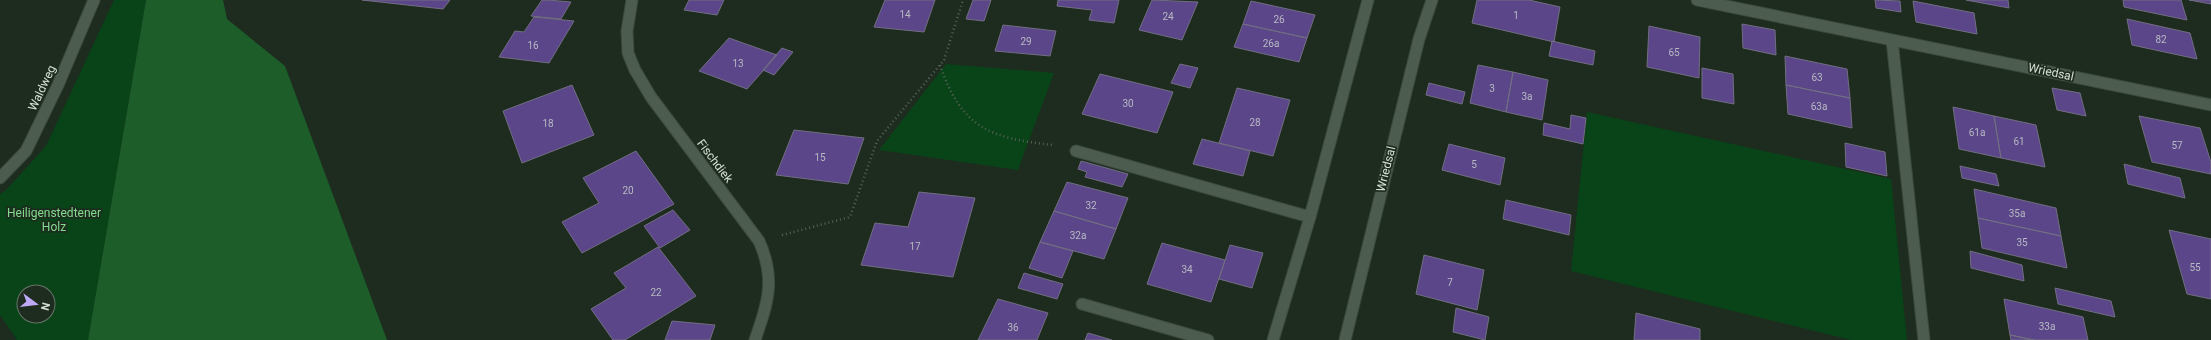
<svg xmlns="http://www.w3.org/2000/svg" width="2211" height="340" font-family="Roboto,sans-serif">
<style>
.green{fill:#094318;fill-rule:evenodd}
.water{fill:#1c5d2a}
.building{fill:#5a4688;stroke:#726e82}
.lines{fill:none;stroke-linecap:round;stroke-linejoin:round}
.minor-casing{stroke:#3c493e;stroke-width:13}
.path{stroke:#556357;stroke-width:2.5;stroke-dasharray:1 3;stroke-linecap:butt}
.minor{stroke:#4c5c4e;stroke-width:11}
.labels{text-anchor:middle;stroke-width:3.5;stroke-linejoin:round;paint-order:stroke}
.number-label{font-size:10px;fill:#b8bac3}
.street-label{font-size:12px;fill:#d7e0d7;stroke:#1d2c1f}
.park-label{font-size:12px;fill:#83da8e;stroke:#1d2c1f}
</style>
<rect width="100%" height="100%" fill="#1d2c1f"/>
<!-- green -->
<path class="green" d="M114,0H146L88,340H17L0,315V194L6,190L46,146ZM24,292H48V316H24Z
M946,64L1054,73L1018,170L879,150Z
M1587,112L1891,179L1907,340H1851L1571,271Z"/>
<!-- water -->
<path class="water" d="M146,0H223L227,19L285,66L387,340H88Z"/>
<!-- building -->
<path class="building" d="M362,0H450L443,9Z
M542,0H548L571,2L561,19L531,16Z
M689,0H724L717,15L684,10Z
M885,0H935L924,32L874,27Z
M973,0H991L984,21L966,19Z
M1058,0H1119L1114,23L1089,20L1092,10L1057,6Z
M1152,0L1198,2L1182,40L1139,30Z
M1477,0H1529L1560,7L1554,42L1472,23Z
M1875,0L1900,1L1901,12L1876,8Z
M1966,0H2008L2009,8Z
M2123,0H2181L2187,20L2124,7Z
M2189,0H2211V4Z
M1251,1L1315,15L1307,38L1243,24Z
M1913,1L1974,13L1977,34L1916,22Z
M534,17L574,21L549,63L499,57L515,31L524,32Z
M2127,19L2190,33L2197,59L2132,45Z
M1243,24L1307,38L1299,62L1234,47Z
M1742,24L1775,30L1776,55L1743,48Z
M1003,25L1056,31L1050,56L995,51Z
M1649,26L1700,37L1699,78L1647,67Z
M729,38L777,55L747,89L699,71Z
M1552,41L1595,51L1593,65L1549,56Z
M782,48L793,52L774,75L763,70Z
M1785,56L1847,69L1850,98L1786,85Z
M1180,64L1198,68L1190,88L1171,83Z
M1478,65L1513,72L1506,112L1470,103Z
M1702,68L1733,74L1734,104L1702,98Z
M1513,72L1548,80L1542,120L1506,112Z
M1100,74L1173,92L1157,133L1082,114Z
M1429,83L1465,92L1462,104L1426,95Z
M572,85L594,135L522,163L503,111Z
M1786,85L1850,98L1852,128L1788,114Z
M1237,88L1290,100L1273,156L1219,143Z
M2052,88L2080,93L2086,116L2057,110Z
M1953,107L1994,116L2001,158L1959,149Z
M1571,115L1586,118L1583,144L1543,135L1544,123L1570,129Z
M1994,116L2036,125L2045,167L2001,158Z
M2139,116L2200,128L2211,162V174L2152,162Z
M794,130L864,138L848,184L776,175Z
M1202,139L1250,151L1243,176L1193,164Z
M1845,143L1885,152L1887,176L1846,167Z
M1449,144L1505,158L1500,185L1442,170Z
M636,151L674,204L582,253L562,222L599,203L583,178Z
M1081,161L1128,174L1122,187L1085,177L1087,172L1078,169Z
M2124,164L2180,178L2185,198L2128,184Z
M1960,166L1996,174L1999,186L1962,178Z
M1067,182L1128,198L1116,229L1054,211Z
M1974,189L2056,208L2061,236L1978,218Z
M919,192L975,198L953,277L861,265L875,223L908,227Z
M1506,200L1571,215L1569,235L1503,219Z
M673,210L690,230L660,248L644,226Z
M1054,211L1116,229L1104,259L1040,242Z
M1978,218L2061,236L2067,268L1982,248Z
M2169,230L2211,239V299L2187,294Z
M1040,242L1073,251L1062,278L1029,268Z
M1162,243L1225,260L1211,302L1147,284Z
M1230,245L1263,253L1252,288L1219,279Z
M658,247L696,296L625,340H613L591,309L626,288L614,273Z
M1970,251L2022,265L2024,281L1971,268Z
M1424,255L1484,270L1477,310L1416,294Z
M1024,273L1063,284L1057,299L1018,288Z
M2055,288L2111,301L2115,317L2058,304Z
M998,299L1048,313L1037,340H978Z
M2004,299L2083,317L2088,340H2034L2010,335Z
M1456,308L1489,317L1485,340L1453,332Z
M1636,313L1700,329V340H1634Z
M672,321L715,325L710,340H665Z
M1088,333L1112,340H1085Z
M2010,335L2034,340H2011Z"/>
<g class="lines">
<defs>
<path id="minor" d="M632,0L627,31L628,53L635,70L651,97L759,241C776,279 768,302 755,340
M1697,0L2211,105
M1892,40L1924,340
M1076,151L1310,217
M0,178L26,151L58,85L94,0
M1082,304L1208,340
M1273,340L1310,217L1368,0
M1345,340L1419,39L1432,0"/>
</defs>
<!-- minor casing -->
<use href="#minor" class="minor-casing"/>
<!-- path -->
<path class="path" d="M940,65C962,129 990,138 1053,145
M782,235L850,217L877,141L944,60L963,0"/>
<!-- minor -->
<use href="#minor" class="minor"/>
</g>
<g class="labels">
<!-- number labels -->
<g class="number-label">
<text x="905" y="18">14</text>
<text x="1516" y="19">1</text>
<text x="1168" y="20">24</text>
<text x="1279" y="23">26</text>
<text x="2161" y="43">82</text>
<text x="1026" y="45">29</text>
<text x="1271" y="47">26a</text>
<text x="533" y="49">16</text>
<text x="1674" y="56">65</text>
<text x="738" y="67">13</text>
<text x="1817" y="81">63</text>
<text x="1492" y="92">3</text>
<text x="1527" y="100">3a</text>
<text x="1128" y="107">30</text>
<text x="1819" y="110">63a</text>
<text x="1255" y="126">28</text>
<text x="548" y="127">18</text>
<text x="1977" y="136">61a</text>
<text x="2019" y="145">61</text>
<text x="2177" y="149">57</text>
<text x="820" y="161">15</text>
<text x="1474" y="168">5</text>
<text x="628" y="194">20</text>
<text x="1091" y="209">32</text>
<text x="2017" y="217">35a</text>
<text x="1078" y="239">32a</text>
<text x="2022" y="246">35</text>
<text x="915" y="250">17</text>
<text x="2195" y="271">55</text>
<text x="1187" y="273">34</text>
<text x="1450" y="286">7</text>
<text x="656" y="296">22</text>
<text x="2047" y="330">33a</text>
<text x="1013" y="331">36</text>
</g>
<!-- street labels -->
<g class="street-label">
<text transform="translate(2051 72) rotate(12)" y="4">Wriedsal</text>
<text transform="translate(42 88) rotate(-65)" y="4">Waldweg</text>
<text transform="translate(715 161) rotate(53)" y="4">Fischdiek</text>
<text transform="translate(1386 169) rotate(-76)" y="4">Wriedsal</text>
</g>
<!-- park labels -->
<g class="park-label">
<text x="54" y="217">Heiligenstedtener<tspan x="54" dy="14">Holz</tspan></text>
</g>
</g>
<!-- north arrow -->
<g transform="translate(36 304) rotate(105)"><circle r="19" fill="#1d2c1f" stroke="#677469"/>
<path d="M0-3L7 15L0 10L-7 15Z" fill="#bda9f5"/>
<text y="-6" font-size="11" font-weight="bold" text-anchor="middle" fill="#d7e0d7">N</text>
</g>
</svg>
